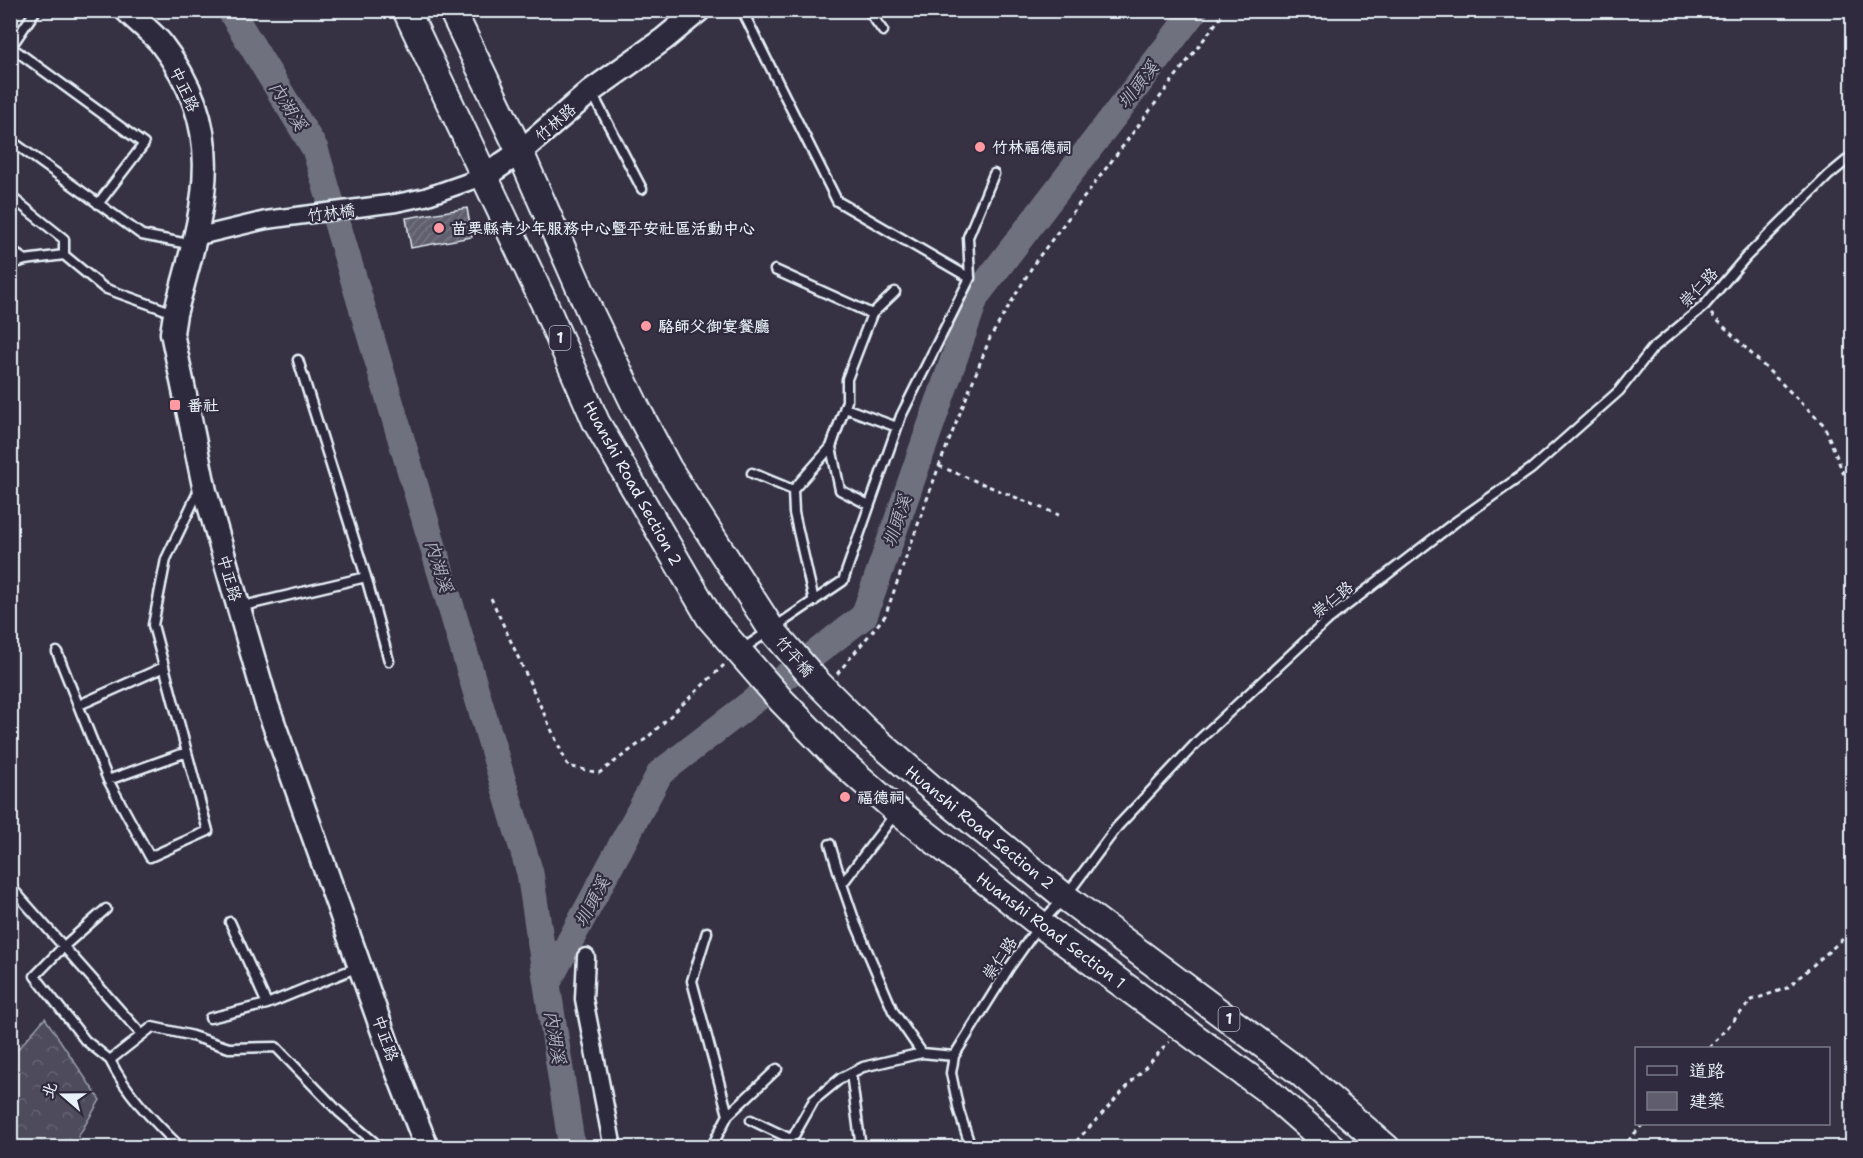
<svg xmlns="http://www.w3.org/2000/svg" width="1863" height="1158" font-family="'Shantell Sans','LXGW WenKai TC',sans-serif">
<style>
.forest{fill:url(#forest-crowns);stroke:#9a9eaa;stroke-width:1.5}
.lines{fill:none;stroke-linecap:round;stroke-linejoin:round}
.river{stroke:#70717f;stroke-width:27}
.building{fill:url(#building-hatch);stroke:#e8f1f8;stroke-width:1.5}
.lane-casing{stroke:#e8f1f8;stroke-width:13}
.street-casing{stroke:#e8f1f8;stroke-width:21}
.secondary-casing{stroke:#e8f1f8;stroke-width:27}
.primary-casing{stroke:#e8f1f8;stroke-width:30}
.path{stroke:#e8f1f8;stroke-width:3;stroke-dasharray:4.5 4.5;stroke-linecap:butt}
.lane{stroke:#2f2a3d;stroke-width:8}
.street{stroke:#2f2a3d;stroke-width:16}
.secondary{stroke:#2f2a3d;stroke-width:22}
.primary{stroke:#2f2a3d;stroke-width:26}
.poi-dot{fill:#ff9aa2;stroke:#2f2a3d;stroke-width:2}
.labels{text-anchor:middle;stroke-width:4.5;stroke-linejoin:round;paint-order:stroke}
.shield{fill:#2f2a3d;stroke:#b0b5c0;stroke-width:1.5}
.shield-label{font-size:15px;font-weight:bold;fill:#e8f1f8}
.street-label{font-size:16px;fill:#e8f1f8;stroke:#2f2a3d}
.poi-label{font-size:16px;font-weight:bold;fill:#e8f1f8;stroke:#2f2a3d;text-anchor:start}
.water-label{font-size:18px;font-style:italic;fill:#b2b7c2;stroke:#2f2a3d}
</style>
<defs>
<pattern id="forest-crowns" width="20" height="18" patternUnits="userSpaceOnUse" patternTransform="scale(1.5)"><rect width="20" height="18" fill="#4d4b5c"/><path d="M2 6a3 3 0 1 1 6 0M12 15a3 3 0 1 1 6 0" fill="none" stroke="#676574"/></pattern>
<pattern id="building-hatch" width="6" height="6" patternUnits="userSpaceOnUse" patternTransform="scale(1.5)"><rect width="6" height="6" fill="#605e6e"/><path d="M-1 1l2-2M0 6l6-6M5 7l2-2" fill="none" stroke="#777683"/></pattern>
</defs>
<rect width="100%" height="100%" fill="#363244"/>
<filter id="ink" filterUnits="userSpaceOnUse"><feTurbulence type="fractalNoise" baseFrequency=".0167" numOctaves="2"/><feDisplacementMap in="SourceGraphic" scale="12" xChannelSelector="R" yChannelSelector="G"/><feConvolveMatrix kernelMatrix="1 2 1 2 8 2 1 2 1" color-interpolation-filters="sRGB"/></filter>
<g filter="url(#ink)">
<!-- forest -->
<path class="forest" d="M45,1018L100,1100L78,1137L87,1147H11V1057Z"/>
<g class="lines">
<!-- river -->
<path class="river" d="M230,10L315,149L530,873L572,1148
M547,984L660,773L864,616L976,296L1195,10"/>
</g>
<!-- building -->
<path class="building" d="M467,208L472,237L411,248L406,218Z"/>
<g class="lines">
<defs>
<path id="lane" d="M742,10L837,201L970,278
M868,10L883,31
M11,47L144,144L98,204
M10,48L36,10
M591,91L642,189
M10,140L142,235L183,243L192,239
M10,196L64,239V255L104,288L174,313
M10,250L25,260L64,255
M10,265L25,260
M775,270L872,314L847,379V401L831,447L793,490L794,513L814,601
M872,314L895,292
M845,408L897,427
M831,447L840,490L869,505
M752,473L793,490
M366,577L389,661
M239,607L366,577L298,360
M741,650L843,581L901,416L970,278L968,237L994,174
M57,652L108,780L150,857L208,831L153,625L166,559L199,490
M79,705L164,667
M108,780L187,752
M895,814L842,884L855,922L893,1011L922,1053
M830,844L842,884
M10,886L142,1035
M106,909L64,946L35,976L85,1040L110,1060
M230,922L267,1004L358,967
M707,932L692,981L728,1115L711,1148
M210,1018L267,1004
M851,1073L861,1148
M728,1115L777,1069
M751,1120L791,1139
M181,1148C154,1121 127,1095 110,1060L152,1027L189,1035L229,1048L276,1047L339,1112L381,1148
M787,1148L814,1100L841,1078L863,1067L922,1053L954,1056
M971,1148L959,1111L951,1073L954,1056L1009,968L1040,924L1065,897L1117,827L1199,740L1329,619L1454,523L1531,469L1619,391L1652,349L1704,306L1746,257L1829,175L1852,156"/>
<path id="street" d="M195,237L266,220L396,203L425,197L485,176
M586,957L584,999L613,1148"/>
<path id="secondary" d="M126,10C137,21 150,31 160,42C232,135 202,212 175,314L172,333L205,491L267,705L394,1063L427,1148
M485,176L520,152L591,91L664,39L699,10"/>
<path id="primary" d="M406,10L545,305L596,422L710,618L781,700L837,758L897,811L1040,924L1267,1090L1333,1148
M452,10L520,152L591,314L636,407L668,468L772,630L817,682L867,732L935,791L1065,897L1298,1071L1387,1148"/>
</defs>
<!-- lane casing -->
<use href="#lane" class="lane-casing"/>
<!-- street casing -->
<use href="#street" class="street-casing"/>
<!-- secondary casing -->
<use href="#secondary" class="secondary-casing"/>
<!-- primary casing -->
<use href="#primary" class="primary-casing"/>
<!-- path -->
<path class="path" d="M1711,314L1824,425L1844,475L1852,489
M939,466L1059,515
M491,598L568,766L599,773L647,738L724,665
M837,674L885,616L939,466L990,338L1035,262L1226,10
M1709,1048L1752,1000L1787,988L1852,931
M1070,1148L1169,1042
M1622,1148L1643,1124"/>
<!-- lane -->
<use href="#lane" class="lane"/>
<!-- street -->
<use href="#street" class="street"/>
<!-- secondary -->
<use href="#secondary" class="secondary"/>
<!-- primary -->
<use href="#primary" class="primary"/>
</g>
</g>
<!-- markers -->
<g class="poi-dot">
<circle cx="980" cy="147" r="6"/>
<circle cx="439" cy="228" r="6"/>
<circle cx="646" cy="326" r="6"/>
<rect x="169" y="399" width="12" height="12" rx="3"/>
<circle cx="845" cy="797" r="6"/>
</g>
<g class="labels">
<!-- shield labels -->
<g class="shield">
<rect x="549.5" y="326" width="21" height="24" rx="4.5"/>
<rect x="1218.5" y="1007" width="21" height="24" rx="4.5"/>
</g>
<g class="shield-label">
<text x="560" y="343">1</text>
<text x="1229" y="1024">1</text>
</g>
<!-- street labels -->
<g class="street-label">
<text transform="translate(185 89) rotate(65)" y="6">中正路</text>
<text transform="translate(555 122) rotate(-41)" y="6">竹林路</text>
<text transform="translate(331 212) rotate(-7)" y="6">竹林橋</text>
<text transform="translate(1698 287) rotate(-46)" y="6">崇仁路</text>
<text transform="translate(633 483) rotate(61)" y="6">Huanshi Road Section 2</text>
<text transform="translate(230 578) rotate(74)" y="6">中正路</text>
<text transform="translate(1332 599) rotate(-39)" y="6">崇仁路</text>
<text transform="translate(795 656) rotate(49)" y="6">竹平橋</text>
<text transform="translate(980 827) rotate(39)" y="6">Huanshi Road Section 2</text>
<text transform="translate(1051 930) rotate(37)" y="6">Huanshi Road Section 1</text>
<text transform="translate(999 958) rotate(-56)" y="6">崇仁路</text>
<text transform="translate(386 1038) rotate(71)" y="6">中正路</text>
</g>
<!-- poi labels -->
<g class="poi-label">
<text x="992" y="153">竹林福德祠</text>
<text x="451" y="234">苗栗縣青少年服務中心暨平安社區活動中心</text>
<text x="658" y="332">駱師父御宴餐廳</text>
<text x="187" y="411">番社</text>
<text x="857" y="803">福德祠</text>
</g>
<!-- water labels -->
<g class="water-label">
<text transform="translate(1138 85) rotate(-52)" y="6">圳頭溪</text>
<text transform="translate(288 106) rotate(58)" y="6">內湖溪</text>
<text transform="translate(897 521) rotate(-71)" y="6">圳頭溪</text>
<text transform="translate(439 566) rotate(73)" y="6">內湖溪</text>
<text transform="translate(592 902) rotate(-62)" y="6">圳頭溪</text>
<text transform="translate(555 1037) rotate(81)" y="6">內湖溪</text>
</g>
</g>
<!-- margin -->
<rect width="1863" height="1158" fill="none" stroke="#2f2a3d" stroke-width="36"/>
<rect x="18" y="18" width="1827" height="1122" fill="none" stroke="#e8f1f8" stroke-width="2" filter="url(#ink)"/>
<!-- legend -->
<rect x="1635" y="1047" width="195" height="78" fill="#2f2a3d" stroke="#797a88" stroke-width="1.5"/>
<rect x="1647" y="1066" width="30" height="9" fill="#2f2a3d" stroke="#797a88" stroke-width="1.5"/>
<text x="1689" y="1077" font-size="18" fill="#e8f1f8">道路</text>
<rect x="1647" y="1092" width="30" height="18" fill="#605e6e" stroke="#797a88" stroke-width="1.5"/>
<text x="1689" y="1107" font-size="18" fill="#e8f1f8">建築</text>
<!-- north arrow -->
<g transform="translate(63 1095) rotate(290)" stroke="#2f2a3d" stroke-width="4.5" paint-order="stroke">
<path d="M0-4.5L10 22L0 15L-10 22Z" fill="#e8f1f8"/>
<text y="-9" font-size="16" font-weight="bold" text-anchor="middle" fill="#e8f1f8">北</text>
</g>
</svg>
